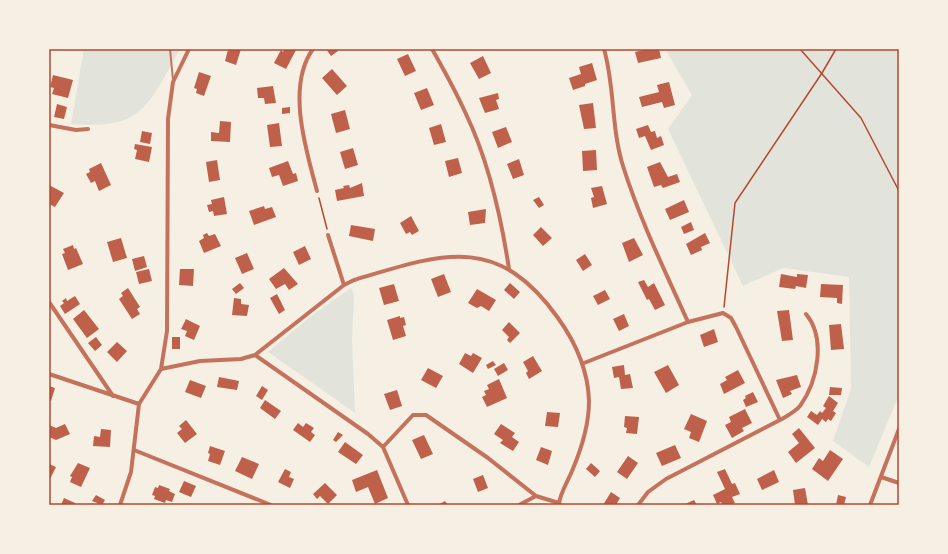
<svg xmlns="http://www.w3.org/2000/svg" width="948" height="554" font-family="'Work Sans',sans-serif">
<style>
.green{fill:#e2e4dc}
.building{fill:#bf614a}
.lines{fill:none;stroke-linecap:round;stroke-linejoin:round}
.path{stroke:#b5482f;stroke-width:1.5}
.service{stroke:#c5725c;stroke-width:2}
.minor{stroke:#c5725c;stroke-width:4}
.neatline{fill:none;stroke:#b5482f;stroke-width:1.5}
</style>
<rect width="100%" height="100%" fill="#f6efe4"/>
<!-- green -->
<path class="green" d="M84,49H180C148,106 143,130 71,124Z
M665,49H899V395L869,467L833,441L851,389L849,277L783,268L743,286L668,129L692,95Z
M351,288L354,295L352,340L355,413L268,352L311,316Z"/>
<!-- building -->
<path class="building" d="M224,49H241L236,65L225,61L228,50Z
M285,49L296,50L286,69L274,63L281,50L283,52Z
M326,49H337L338,51L331,56Z
M646,49H659L661,58L638,63L635,52Z
M408,54L416,71L405,76L397,59Z
M483,56L491,73L479,79L470,63Z
M592,63L597,80L585,84V86L573,90L569,78L581,74L579,67Z
M332,69L347,86L337,95L322,78Z
M199,72L211,76L204,96L196,93L197,89L194,88Z
M53,75L73,80L68,98L52,94L54,88L50,87Z
M669,82L675,105L664,108L662,102L642,107L639,97L659,92L657,85Z
M273,86L276,103L265,104L264,98H258L257,88Z
M427,88L434,105L421,110L414,93Z
M498,93L499,99L496,100L499,109L485,113L479,98Z
M593,103L596,128L584,129L579,105Z
M57,104L67,107L64,119L54,117Z
M290,107V113L282,114V108Z
M345,110L350,129L336,133L331,114Z
M220,121L231,122L230,142L211,141V132L219,133Z
M279,123L282,146L270,147L267,125Z
M441,124L446,142L434,145L429,128Z
M648,125L651,132L655,131L657,138L661,136L664,145L651,150L645,136L639,138L636,129Z
M506,127L512,142L498,148L492,132Z
M142,131L152,133L150,144L140,142Z
M135,144L152,147L149,162L135,159L137,150L134,149Z
M353,148L358,165L345,169L340,152Z
M596,150L597,170L583,171L582,151Z
M458,158L462,173L449,177L445,161Z
M519,159L524,175L513,179L507,164Z
M217,160L220,180L209,182L206,162Z
M288,161L293,174L296,173L298,181L283,186L279,175L272,177L269,168Z
M660,162L668,177L677,174L680,182L663,188L661,185L654,187L647,167Z
M101,163L111,185L99,191L95,181L91,183L86,174L90,172L89,169Z
M362,183L364,196L337,201L335,190L344,188L343,186L349,185L350,188Z
M49,185L64,193L55,207L49,204Z
M602,186L607,204L593,208L591,198L594,197L591,188Z
M224,197L227,214L214,216L213,211L209,212L207,205L212,204L211,200Z
M539,197L544,205L539,208L533,200Z
M684,200L689,212L670,220L665,209Z
M264,206L265,209L272,207L276,217L254,225L249,211Z
M486,209L485,223L470,225L468,212Z
M411,216L419,231L412,235L410,232L406,234L400,223Z
M691,222L694,230L684,234L681,227Z
M351,225L375,229L373,241L349,236Z
M541,227L552,238L543,246L533,235Z
M207,233L209,236L215,234L221,246L204,253L199,241L204,238L203,235Z
M705,233L710,243L701,247L702,250L691,255L686,244Z
M121,238L127,258L113,262L107,242Z
M634,238L643,255L629,262L622,243Z
M73,245L74,249L76,248L83,264L68,270L62,254L65,253L63,249Z
M305,246L311,259L299,265L293,252Z
M247,253L254,269L242,274L235,258Z
M585,254L592,265L583,271L576,260Z
M144,256L147,267L135,271L132,259Z
M284,268L298,284L289,290L285,284L276,289L269,279Z
M149,269L152,281L139,284L136,272Z
M180,269H194L193,286L179,285Z
M444,274L451,292L438,297L431,279Z
M781,274L797,277V274L808,275L806,288L796,286L795,289L779,287Z
M644,280L648,287L654,283L665,305L655,310L649,299L647,300L638,282Z
M240,283L244,288L236,294L232,289Z
M510,283L520,292L514,299L504,290Z
M394,284L399,301L384,305L379,288Z
M821,284L843,285L842,304L837,303V298L820,297Z
M128,288L140,307L137,309L140,314L132,319L119,299L123,296L121,293Z
M477,289L496,300L489,311L481,306L477,308L468,303Z
M605,290L610,299L598,305L593,296Z
M277,294L285,310L279,314L270,298Z
M75,296L80,304L65,314L60,306L64,303L62,301L66,298L67,301Z
M234,298L241,299V304L249,305L247,316L232,315Z
M84,310L99,329L87,338L73,319Z
M789,310L793,340L782,341L777,311Z
M624,314L629,326L619,331L613,319Z
M400,316V318L404,317L406,325L403,326L406,336L393,340L387,320Z
M186,319L200,326L194,340L185,336L187,331L181,329Z
M509,322L520,333L510,343L507,340L509,337L502,330Z
M841,324L844,349L831,350L829,325Z
M714,329L718,342L704,347L700,335Z
M96,337L102,345L95,351L88,343Z
M172,337H180V349H172Z
M117,342L127,351L117,362L107,352Z
M465,353L471,356L473,353L482,358L473,373L459,364Z
M533,356L542,371L529,379L526,373L528,371L523,362Z
M493,361L496,365L488,369L486,365Z
M504,363L508,370L498,376L494,369Z
M624,365L625,375L630,374L633,388L621,389L619,377L614,378L612,367Z
M668,365L679,385L666,393L654,372Z
M428,368L443,376L436,388L421,380Z
M738,370L745,383L724,394L720,384L727,380L725,377Z
M797,375L801,387L790,391L792,394L783,398L776,380Z
M219,377L239,381L237,390L217,387Z
M499,379L507,398L487,407L482,397L486,395L484,391L489,389L487,385Z
M190,380L206,386L201,398L185,392Z
M49,386L55,388L51,401L49,400Z
M262,386L268,390L262,400L256,396Z
M830,387L842,388L841,395H829Z
M397,390L402,406L390,410L384,394Z
M753,392L758,402L746,407L743,400L746,398L745,396Z
M829,396L838,403L833,411L836,413L831,421L828,419L826,422L822,419L818,425L807,417L811,411L817,415L820,411L822,413L826,408L823,406Z
M265,400L281,411L275,419L260,408Z
M745,409L752,423L742,428L744,431L732,438L725,425L731,422L729,417Z
M547,412L560,413L558,427L545,426Z
M691,414L707,421L699,442L689,438L691,432L684,429Z
M625,416L639,417L637,434L626,433L627,428L624,427Z
M186,420L197,434L185,443L177,433L182,429L179,426Z
M298,423L303,427L306,423L314,428L311,432L315,435L310,442L293,430Z
M65,424L70,434L56,440L49,437V425L56,428Z
M501,424L515,433L512,437L519,442L513,451L500,443L503,440L494,434Z
M799,428L815,448L796,463L788,452L799,443L792,434Z
M101,429L111,430L110,447L93,446L94,436L100,437Z
M338,432L343,435L336,442L333,440Z
M424,435L433,454L421,459L412,440Z
M345,442L363,455L356,464L338,452Z
M675,445L681,458L662,466L656,453Z
M210,446L225,451L220,465L208,461L210,454L208,453Z
M541,447L552,451L548,465L536,460Z
M830,450L843,459L828,481L812,469L819,458L823,461Z
M628,456L638,463L627,479L617,472Z
M242,457L259,464L252,479L235,471Z
M78,463L90,468L81,487L70,482L72,477L70,476Z
M591,463L600,471L595,477L586,469Z
M49,464L56,467L49,481Z
M285,469L291,472L289,477L294,479L290,488L278,482Z
M725,469L732,484L735,483L740,494L732,497L735,503L729,505H723L721,502L717,504L713,495L725,489L717,472Z
M377,470L388,498L375,504L368,487L356,492L352,480Z
M774,470L779,482L762,490L757,479Z
M483,475L488,488L478,492L473,479Z
M184,481L196,486L191,497L179,492Z
M325,483L337,495L328,504L320,496L317,499L313,494Z
M159,485L170,489L169,491L175,494L172,502L166,500L165,503L154,499L155,496L152,495L155,487L158,488Z
M805,488L808,505H795L793,490Z
M611,492L620,498L616,505H603Z
M96,495L105,500L102,505L92,501Z
M838,495L846,497L844,505H836Z
M64,498L75,503L74,505H61Z
M694,500L697,505H683Z
M445,501L448,505H438Z"/>
<g class="lines">
<!-- path -->
<path class="path" d="M800,49L861,118L899,191
M319,198L327,229
M724,307L735,203L822,73L836,49"/>
<!-- service -->
<path class="service" d="M170,49L173,80"/>
<!-- minor -->
<path class="minor" d="M313,49C286,86 306,150 317,191
M432,49C444,70 456,92 466,114C489,162 501,216 509,269
M604,49C615,87 611,128 623,166C640,220 665,271 688,322
M49,125L76,130L88,129
M328,235L344,285
M49,302L113,396
M255,355L368,434L383,447L408,505
M584,363L688,322L723,313L731,318L736,327L780,420
M161,369L200,361L241,359L255,355L344,285L354,280C441,254 497,232 558,318C576,343 588,369 589,401C589,425 581,450 572,471C568,481 559,495 559,505
M49,374L139,404
M383,447L413,415H426L488,458L536,496
M134,450L271,505
M881,477L899,483
M120,505L131,472L139,404L161,369L167,331L168,119L173,82L189,49
M519,505L536,496L559,503
M638,505L648,492L666,479L780,420C787,416 795,412 800,406C818,381 826,338 806,314
M870,505L899,429"/>
</g>
<!-- border -->
<rect width="948" height="554" fill="none" stroke="#f6efe4" stroke-width="100"/>
<rect x="50" y="50" width="848" height="454" class="neatline"/>
</svg>
